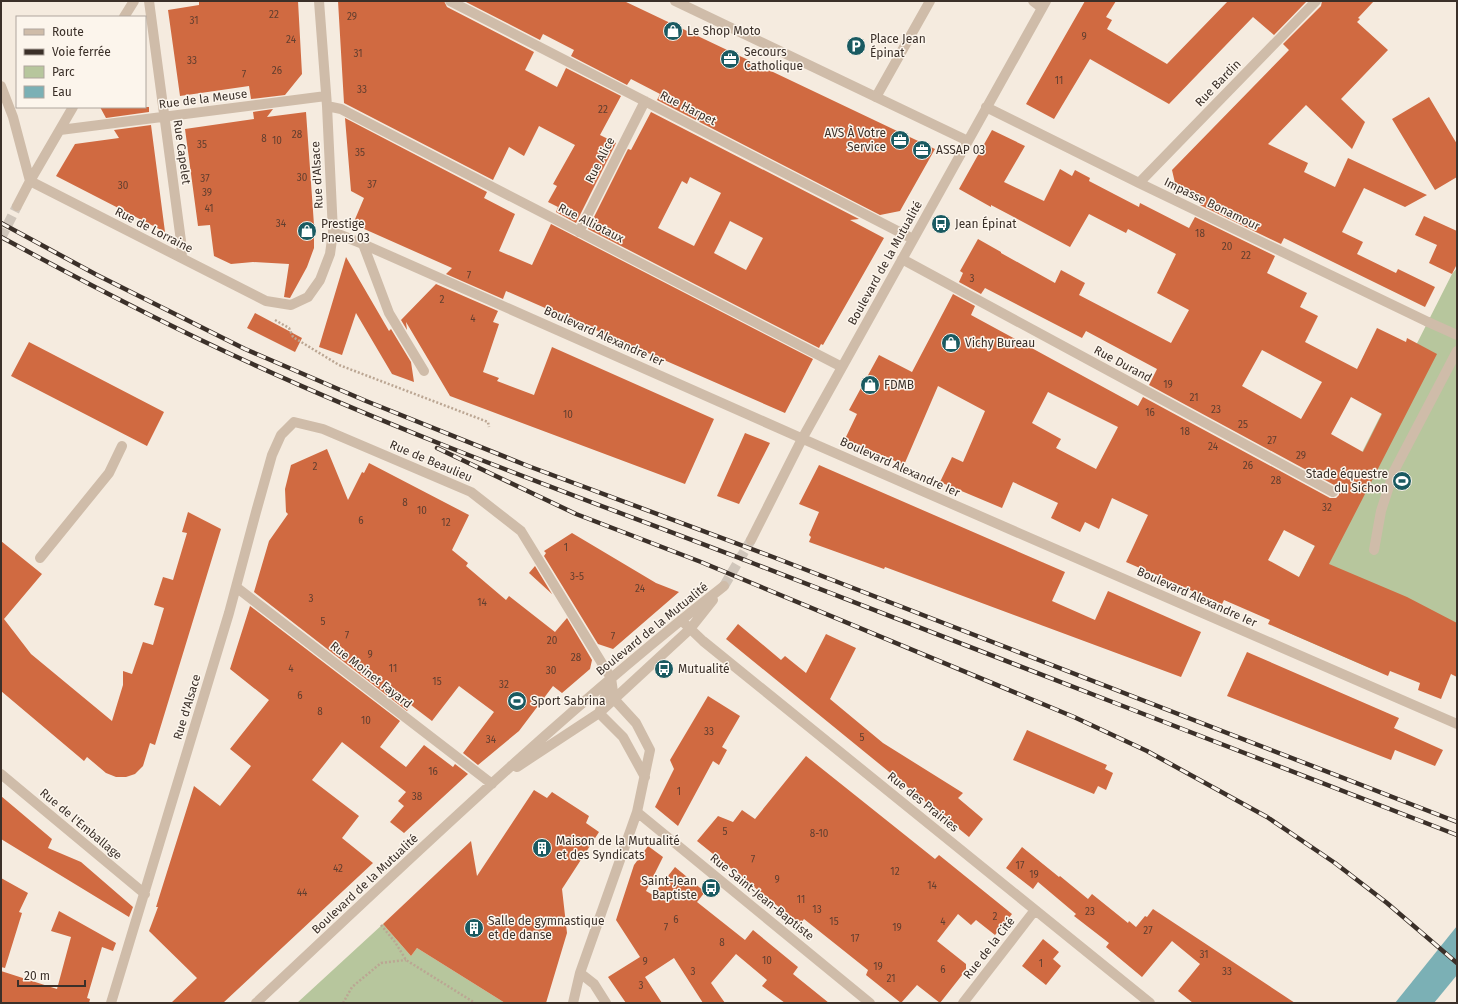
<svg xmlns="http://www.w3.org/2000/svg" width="1458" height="1004" font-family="'Fira Sans',sans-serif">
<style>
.green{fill:#b7c69d}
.water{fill:#7bb0b5}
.building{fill:#d06a41;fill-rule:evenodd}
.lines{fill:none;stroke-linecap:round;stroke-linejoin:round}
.street-tunnel{stroke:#d0c6bb;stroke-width:10;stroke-dasharray:10 5;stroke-linecap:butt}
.path{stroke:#bba693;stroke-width:2.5;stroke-dasharray:2 2;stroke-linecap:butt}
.lane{stroke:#cfbca9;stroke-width:10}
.street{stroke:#cfbca9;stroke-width:10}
.rail-casing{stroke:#3b3029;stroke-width:4.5}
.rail{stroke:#fcf5ec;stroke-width:3;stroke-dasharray:9;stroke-linecap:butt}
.labels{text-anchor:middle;stroke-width:3;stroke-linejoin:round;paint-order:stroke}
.number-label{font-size:10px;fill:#603e2f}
.poi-label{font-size:12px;fill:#3b3029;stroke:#fcf5ec;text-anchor:start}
.street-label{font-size:12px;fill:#3b3029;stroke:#fcf5ec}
</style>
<rect width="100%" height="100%" fill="#f5ebdf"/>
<!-- green -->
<path class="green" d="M1457,268V659L1394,627L1374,670L1280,629L1290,608L1299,577L1452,274Z
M383,924L411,956L417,948L505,1003H297Z"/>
<!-- water -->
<path class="water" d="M1457,926V975L1434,1003H1395Z"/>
<!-- building -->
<path class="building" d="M199,1H298L302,74L285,95L251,99L249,86L180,96L168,10L199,5Z
M338,1H444L447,7L534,52L525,70L557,87L566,68L621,96L600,135L616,143L576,223L556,212L558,207L548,202L557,186L553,184L575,145L539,126L524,156L509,147L493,180L344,103Z
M464,1H624L935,149L900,211L880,215L657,100L660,94L631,79L627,85L571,56L574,50L543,34L540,40Z
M1085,1H1116L1106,17L1112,20L1107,29L1167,64L1228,1H1307L1274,35L1253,17L1169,104L1090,59L1054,119L1026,104Z
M1322,1H1374L1358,18L1360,19L1357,22L1388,50L1341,99L1365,122L1352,149L1306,105L1268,144L1308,163L1304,172L1335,187L1348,158L1427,195L1405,207L1364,188L1342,232L1363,242L1357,254L1396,273L1398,269L1435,287L1425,307L1284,238L1281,244L1200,205L1204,198L1175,183L1172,170L1289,50L1283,44L1321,6Z
M1429,97L1457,144V177L1435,190L1392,119Z
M100,107H149V112L106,118Z
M273,109L267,117L306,112L314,225V248L307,267L290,298L284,297L289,264L253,262L231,264L214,256L210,225L198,226L185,129L254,119L253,112Z
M651,112L859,219L850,220L884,238L823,345L821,344L819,348L588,229L628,149L631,150ZM690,177L721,193L694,246L658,228L682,181L687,184ZM730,221L763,238L746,270L714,253Z
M345,118L487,192L484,198L515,214L499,251L532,265L551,224L813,359L785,413L506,291L503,299L446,274L452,268L353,224L364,198L351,191Z
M151,125L165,232L56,176L75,144L119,138L114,130Z
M992,130L1025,146L1004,182L1044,201L1060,169L1072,176L1075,170L1090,178L1089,181L1139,207L1140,203L1189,228L1195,217L1275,256L1267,273L1307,293L1300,307L1318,316L1305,342L1357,369L1377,328L1406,342L1407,338L1437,354L1329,564L1407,597L1457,623V677L1451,674L1441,699L1418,690L1420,683L1390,671L1388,676L1268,624L1270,620L1224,600L1222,604L1126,562L1148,515L1112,498L1099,529L1085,522L1080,532L1051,518L1058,503L1013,482L1002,508L940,482L952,457L963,462L985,411L938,386L904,465L845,439L857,414L849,410L879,355L912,372L953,294L975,306L971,315L1138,406L1143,397L1330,498H1336L1339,495V489L1336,486L1149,385L1157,369L1086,331L1082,338L985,288L981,294L959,282L963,273L960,271L978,239L1001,252V253L1055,283L1061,270L1085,283L1079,295L1171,343L1189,310L1157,293L1176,254L1128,229L1126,233L1089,214L1070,247L991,205V207L959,189ZM1262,350L1322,382L1301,419L1242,386ZM1048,392L1118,427L1096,469L1056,448L1061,439L1032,423ZM1351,397L1382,414L1363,452L1331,434ZM1284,530L1315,546L1299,577L1268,560Z
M1424,216L1457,231V264L1452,274L1429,263L1437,245L1415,235Z
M346,257L389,331L391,329L411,362L414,382L392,374L356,313L342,355L319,347Z
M436,284L498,311L493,322L499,324L483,372L499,378L497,381L534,395L552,347L714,419L685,484L450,396L406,322L407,330L401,320Z
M255,313L302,338L295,352L247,328Z
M29,342L164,412L147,446L11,376Z
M745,433L770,443L739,504L717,496Z
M327,449L348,500L362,472L364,473L369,463L469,515L452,550L468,563L466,566L506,600L509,596L555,632L567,618L592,660L590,669L562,693L553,686L519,731L478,765L463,753L494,712L459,686L432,721L411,705L407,711L254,592L269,541L288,514L286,512L285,489L291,465Z
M819,465L1065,572L1052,601L1095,620L1108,591L1201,632L1181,677L885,567L884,569L809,542L811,537L809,535L819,512L799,504Z
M188,512L221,529L155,745L150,743L143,766L135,774L126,777H116L106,773L87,757L84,761L1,691V541L42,574L4,619L31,654L112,721L123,685V671L132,674L143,642L153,645L164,608L154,605L163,577L173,580L187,533L182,532Z
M572,533L656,583L679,592L613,649L598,644L544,556L546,553L544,551Z
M535,566L552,594L529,573Z
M250,606L400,721L380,747L406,767L424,745L453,767L455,764L468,774L404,833L390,822L404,806L398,801L406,792L342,742L312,780L359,816L342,838L373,863L223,1003H171L197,978L149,931L158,907H156L194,786L220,806L251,766L230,749L269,700L230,669Z
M738,624L781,660L785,656L806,673L826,634L856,648L830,699L883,743L963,793L958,798L983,819L969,837L726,639Z
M1247,652L1399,718L1394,728L1443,750L1435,766L1395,750L1391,760L1227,696Z
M708,696L740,716L722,747L727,750L719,765L713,761L678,826L655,807L674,769L670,760Z
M1027,730L1107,765L1105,769L1113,773L1106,790L1098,786L1094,794L1013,760Z
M806,756L935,859L939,855L1012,914L995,935L976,920L971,925L958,914L937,941L966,964V970L940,1003L917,985L901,1003L866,975L868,970L804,919L800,924L697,841L718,816L733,822L742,810L755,819Z
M534,790L547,798L552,792L589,816L586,823L599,832L562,889L567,933L546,1003H505L417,948L411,956L383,924L471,841L477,876Z
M1,796L52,839L48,848L81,862L133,907L129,917L1,839Z
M648,846L663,857L646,891L653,895L675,867L705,892L697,902L745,940L753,930L798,967L793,974L829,1003H785L762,986L767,980L736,954L711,983L725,1003H703L674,958L645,977L662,1003H626L608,977L640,957L616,920L634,865Z
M1022,847L1059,877L1060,876L1088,899L1092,894L1128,923L1129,921L1136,927L1145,916L1147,917L1153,909L1295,1003H1193L1178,991L1200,964L1172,941L1142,977L1106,947L1109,943L1074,916L1076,914L1038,882L1033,889L1006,868Z
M1,878L28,893L19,912L22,913L5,968L1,967Z
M59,911L116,943L113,951L102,947L87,998L90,999L89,1003H1V971L57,989L71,937L51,931Z
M1043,939L1059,952L1053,959L1061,966L1046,985L1022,966Z"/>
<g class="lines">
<!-- street-tunnel -->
<path class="street-tunnel" d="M1,238L17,206
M724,586L751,540"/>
<!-- path -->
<path class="path" d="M275,320L289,328L293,337L339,365L488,422L489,427
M381,925L395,942L406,960L475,1003
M343,1003L352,987L381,963L406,960"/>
<!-- lane -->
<path class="lane" d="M876,97L930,1
M363,244L389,313L424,371
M1428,322L1457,335
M1374,550L1381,511L1394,471L1457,351
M40,558L109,473L122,446"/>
<!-- street -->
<path class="street" d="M149,1L181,241L182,258
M450,1L913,239
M675,1L968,141
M1033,1L1042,8
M124,17L134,1
M1,86L13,117L30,181L17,206
M327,106L341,109L842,367
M73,107L30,181L266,301L291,305L308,297L320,280L330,254L333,232L327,106L319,1
M986,107L1139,183L1428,322
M60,130L326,96
M1139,183L1316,1
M333,232L363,244L819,446L1457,724
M579,232L645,101
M902,259L1333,492
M751,540L802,439L1046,1
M236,587L492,784
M681,620L703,641L1150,1003
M611,680L599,713L623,737L645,777
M517,767L599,713L690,629L713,600
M1,774L145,894
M637,812L870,1003
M580,973L594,984L606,1003
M111,1003L229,613L256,512L272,455L281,435L294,422L323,429L471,492L521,531L611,678L614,699
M256,1003C409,860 559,715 724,586
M573,1003L580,973L637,812L650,750L636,723L614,699
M963,1003L1035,910"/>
<defs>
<path id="rail" d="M1,223L97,275L245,349L366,401L528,466L773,557L1457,822
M1,237C82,281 164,324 248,362C413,438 585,499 755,564C989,654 1223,745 1457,835
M437,448L576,514L701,562L1074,717L1147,751L1267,817L1335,863L1387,903L1457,963"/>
</defs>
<!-- rail casing -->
<use href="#rail" class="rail-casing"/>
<!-- rail -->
<use href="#rail" class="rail"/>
</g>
<!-- icons -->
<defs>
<symbol id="shop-disc" viewBox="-11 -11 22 22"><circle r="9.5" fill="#1a5a61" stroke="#fcf5ec"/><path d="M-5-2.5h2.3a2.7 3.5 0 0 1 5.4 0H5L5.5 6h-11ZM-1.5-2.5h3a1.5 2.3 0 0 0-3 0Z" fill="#fff"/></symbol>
<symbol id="parking-disc" viewBox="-11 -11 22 22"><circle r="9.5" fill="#1a5a61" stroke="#fcf5ec"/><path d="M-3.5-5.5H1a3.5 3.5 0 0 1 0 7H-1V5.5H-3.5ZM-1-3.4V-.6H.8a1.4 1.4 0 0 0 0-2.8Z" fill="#fff"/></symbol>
<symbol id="office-disc" viewBox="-11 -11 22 22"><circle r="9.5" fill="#1a5a61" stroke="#fcf5ec"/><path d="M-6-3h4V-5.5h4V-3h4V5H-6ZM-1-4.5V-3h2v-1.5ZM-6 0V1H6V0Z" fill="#fff"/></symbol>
<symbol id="bus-disc" viewBox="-11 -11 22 22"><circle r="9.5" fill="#1a5a61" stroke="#fcf5ec"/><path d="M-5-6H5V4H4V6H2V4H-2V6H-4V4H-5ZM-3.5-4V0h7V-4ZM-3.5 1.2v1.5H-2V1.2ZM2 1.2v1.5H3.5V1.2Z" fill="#fff"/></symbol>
<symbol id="stadium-disc" viewBox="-11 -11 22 22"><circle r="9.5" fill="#1a5a61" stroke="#fcf5ec"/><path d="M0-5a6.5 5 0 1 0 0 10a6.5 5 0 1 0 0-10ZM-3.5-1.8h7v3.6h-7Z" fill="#fff"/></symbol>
<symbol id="building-disc" viewBox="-11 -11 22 22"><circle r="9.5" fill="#1a5a61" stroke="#fcf5ec"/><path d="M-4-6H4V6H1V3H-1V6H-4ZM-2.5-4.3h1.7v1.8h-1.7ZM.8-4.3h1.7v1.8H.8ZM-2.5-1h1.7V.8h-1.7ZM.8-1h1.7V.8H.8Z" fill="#fff"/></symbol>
</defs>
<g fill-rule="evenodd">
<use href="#shop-disc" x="662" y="20" width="22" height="22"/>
<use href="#parking-disc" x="845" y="35" width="22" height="22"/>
<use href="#office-disc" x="719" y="48" width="22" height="22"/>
<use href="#office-disc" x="889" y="129" width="22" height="22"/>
<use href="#office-disc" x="911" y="139" width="22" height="22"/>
<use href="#bus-disc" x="930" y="213" width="22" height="22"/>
<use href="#shop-disc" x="296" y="220" width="22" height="22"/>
<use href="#shop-disc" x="940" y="332" width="22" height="22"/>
<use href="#shop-disc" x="859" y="374" width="22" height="22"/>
<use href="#stadium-disc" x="1391" y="470" width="22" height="22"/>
<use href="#bus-disc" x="653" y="658" width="22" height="22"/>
<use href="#stadium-disc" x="506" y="690" width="22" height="22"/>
<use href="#building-disc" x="531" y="837" width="22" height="22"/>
<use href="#bus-disc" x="700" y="877" width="22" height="22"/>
<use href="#building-disc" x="463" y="917" width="22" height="22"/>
</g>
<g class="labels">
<!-- number labels -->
<g class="number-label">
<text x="274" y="18">22</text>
<text x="352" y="20">29</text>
<text x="194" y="24">31</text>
<text x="1084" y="40">9</text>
<text x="291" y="43">24</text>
<text x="358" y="57">31</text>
<text x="192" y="64">33</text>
<text x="277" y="74">26</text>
<text x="244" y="78">7</text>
<text x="1059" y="84">11</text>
<text x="362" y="93">33</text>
<text x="603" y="113">22</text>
<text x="297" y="138">28</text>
<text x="264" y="142">8</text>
<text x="277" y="144">10</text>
<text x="202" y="148">35</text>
<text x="360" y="156">35</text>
<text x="302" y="181">30</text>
<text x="205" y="182">37</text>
<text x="372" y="188">37</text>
<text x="123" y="189">30</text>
<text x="207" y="196">39</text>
<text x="209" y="212">41</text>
<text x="281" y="227">34</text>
<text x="1200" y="237">18</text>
<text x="1227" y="250">20</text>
<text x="1246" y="259">22</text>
<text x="469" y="279">7</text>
<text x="972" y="282">3</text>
<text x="442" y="303">2</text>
<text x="473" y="322">4</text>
<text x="1168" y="388">19</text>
<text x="1194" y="401">21</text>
<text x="1216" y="413">23</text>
<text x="1150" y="416">16</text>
<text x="568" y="418">10</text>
<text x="1243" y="428">25</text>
<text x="1185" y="435">18</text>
<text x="1272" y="444">27</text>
<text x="1213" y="450">24</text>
<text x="1301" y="459">29</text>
<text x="1248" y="469">26</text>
<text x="315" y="470">2</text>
<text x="1276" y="484">28</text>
<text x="405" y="506">8</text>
<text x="1327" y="511">32</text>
<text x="422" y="514">10</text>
<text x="361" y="524">6</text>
<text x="446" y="526">12</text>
<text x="566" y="551">1</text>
<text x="577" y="580">3-5</text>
<text x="640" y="592">24</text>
<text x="311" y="602">3</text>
<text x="482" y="606">14</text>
<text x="323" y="625">5</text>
<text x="347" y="639">7</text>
<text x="613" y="640">7</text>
<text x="552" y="644">20</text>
<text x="370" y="658">9</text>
<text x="576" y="661">28</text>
<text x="291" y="672">4</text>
<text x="393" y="672">11</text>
<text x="551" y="674">30</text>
<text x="437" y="685">15</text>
<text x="504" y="688">32</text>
<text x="300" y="699">6</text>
<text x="320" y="715">8</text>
<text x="366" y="724">10</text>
<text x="709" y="735">33</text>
<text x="862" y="741">5</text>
<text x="491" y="743">34</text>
<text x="433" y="775">16</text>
<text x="679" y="795">1</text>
<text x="417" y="800">38</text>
<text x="725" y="835">5</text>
<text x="819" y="837">8-10</text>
<text x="753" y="863">7</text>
<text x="1020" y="869">17</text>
<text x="338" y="872">42</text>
<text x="895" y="875">12</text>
<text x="1034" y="878">19</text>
<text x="777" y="883">9</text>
<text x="932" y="889">14</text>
<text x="302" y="896">44</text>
<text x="801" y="903">11</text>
<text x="817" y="913">13</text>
<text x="1090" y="915">23</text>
<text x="995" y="920">2</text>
<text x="676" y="923">6</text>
<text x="834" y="925">15</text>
<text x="943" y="925">4</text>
<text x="666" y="931">7</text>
<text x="897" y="931">19</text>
<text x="1148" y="934">27</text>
<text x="855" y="942">17</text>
<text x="722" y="946">8</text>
<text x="1204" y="958">31</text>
<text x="767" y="964">10</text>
<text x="645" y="965">9</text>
<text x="1041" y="967">1</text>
<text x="878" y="970">19</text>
<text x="943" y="973">6</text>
<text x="693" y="975">3</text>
<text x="1227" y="975">33</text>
<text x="891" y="982">21</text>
<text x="641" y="989">3</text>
</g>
<!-- poi labels -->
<g class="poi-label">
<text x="687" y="35">Le Shop Moto</text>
<text x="870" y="43">Place Jean<tspan x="870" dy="14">Épinat</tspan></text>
<text x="744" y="56">Secours<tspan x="744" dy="14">Catholique</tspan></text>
<text x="886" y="137" text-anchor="end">AVS À Votre<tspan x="886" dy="14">Service</tspan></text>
<text x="936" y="154">ASSAP 03</text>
<text x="321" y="228">Prestige<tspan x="321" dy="14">Pneus 03</tspan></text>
<text x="955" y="228">Jean Épinat</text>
<text x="965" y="347">Vichy Bureau</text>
<text x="884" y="389">FDMB</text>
<text x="1388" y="478" text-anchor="end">Stade équestre<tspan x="1388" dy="14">du Sichon</tspan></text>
<text x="678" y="673">Mutualité</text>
<text x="531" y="705">Sport Sabrina</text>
<text x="556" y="845">Maison de la Mutualité<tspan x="556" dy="14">et des Syndicats</tspan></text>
<text x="697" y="885" text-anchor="end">Saint-Jean<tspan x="697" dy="14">Baptiste</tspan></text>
<text x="488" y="925">Salle de gymnastique<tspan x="488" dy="14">et de danse</tspan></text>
</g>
<!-- street labels -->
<g class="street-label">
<text transform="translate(1218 83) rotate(-46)" y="4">Rue Bardin</text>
<text transform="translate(203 99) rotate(-7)" y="4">Rue de la Meuse</text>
<text transform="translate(688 108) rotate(27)" y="4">Rue Harpet</text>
<text transform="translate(182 152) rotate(82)" y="4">Rue Capelet</text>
<text transform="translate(600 160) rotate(-63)" y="4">Rue Alice</text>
<text transform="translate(317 175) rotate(-93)" y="4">Rue d'Alsace</text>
<text transform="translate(1212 204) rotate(26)" y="4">Impasse Bonamour</text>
<text transform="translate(591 223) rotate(27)" y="4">Rue Alliotaux</text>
<text transform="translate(154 230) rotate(27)" y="4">Rue de Lorraine</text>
<text transform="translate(885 263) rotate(-61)" y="4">Boulevard de la Mutualité</text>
<text transform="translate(604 336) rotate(24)" y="4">Boulevard Alexandre Ier</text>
<text transform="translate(1123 364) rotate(28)" y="4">Rue Durand</text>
<text transform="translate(431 461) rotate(23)" y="4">Rue de Beaulieu</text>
<text transform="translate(900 467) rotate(24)" y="4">Boulevard Alexandre Ier</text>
<text transform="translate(1197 597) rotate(24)" y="4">Boulevard Alexandre Ier</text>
<text transform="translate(652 629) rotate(-39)" y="4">Boulevard de la Mutualité</text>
<text transform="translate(371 675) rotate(38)" y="4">Rue Moinet Fayard</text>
<text transform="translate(187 707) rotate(-73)" y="4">Rue d'Alsace</text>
<text transform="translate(923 802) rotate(39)" y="4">Rue des Prairies</text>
<text transform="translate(81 824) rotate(40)" y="4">Rue de l'Emballage</text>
<text transform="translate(365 884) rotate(-43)" y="4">Boulevard de la Mutualité</text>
<text transform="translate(762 897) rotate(39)" y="4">Rue Saint-Jean-Baptiste</text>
<text transform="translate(989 948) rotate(-52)" y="4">Rue de la Cité</text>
</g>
</g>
<!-- border -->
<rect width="1458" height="1004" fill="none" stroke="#3b3029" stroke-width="4"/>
<!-- legend -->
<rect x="16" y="16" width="130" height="92" fill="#fcf5ec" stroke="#afa69e"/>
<rect x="24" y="29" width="20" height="6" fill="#cfbca9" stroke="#afa69e"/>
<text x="52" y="36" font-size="12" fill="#3b3029">Route</text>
<rect x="24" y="49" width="20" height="6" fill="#3b3029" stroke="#afa69e"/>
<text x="52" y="56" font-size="12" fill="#3b3029">Voie ferrée</text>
<rect x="24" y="66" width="20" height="12" fill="#b7c69d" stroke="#afa69e"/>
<text x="52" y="76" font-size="12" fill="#3b3029">Parc</text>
<rect x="24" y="86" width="20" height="12" fill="#7bb0b5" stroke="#afa69e"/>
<text x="52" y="96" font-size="12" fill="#3b3029">Eau</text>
<!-- scale -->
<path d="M18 980v6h67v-6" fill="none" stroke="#3b3029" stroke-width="2"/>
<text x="24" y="980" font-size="12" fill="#3b3029" stroke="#fcf5ec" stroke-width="3" paint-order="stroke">20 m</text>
</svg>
